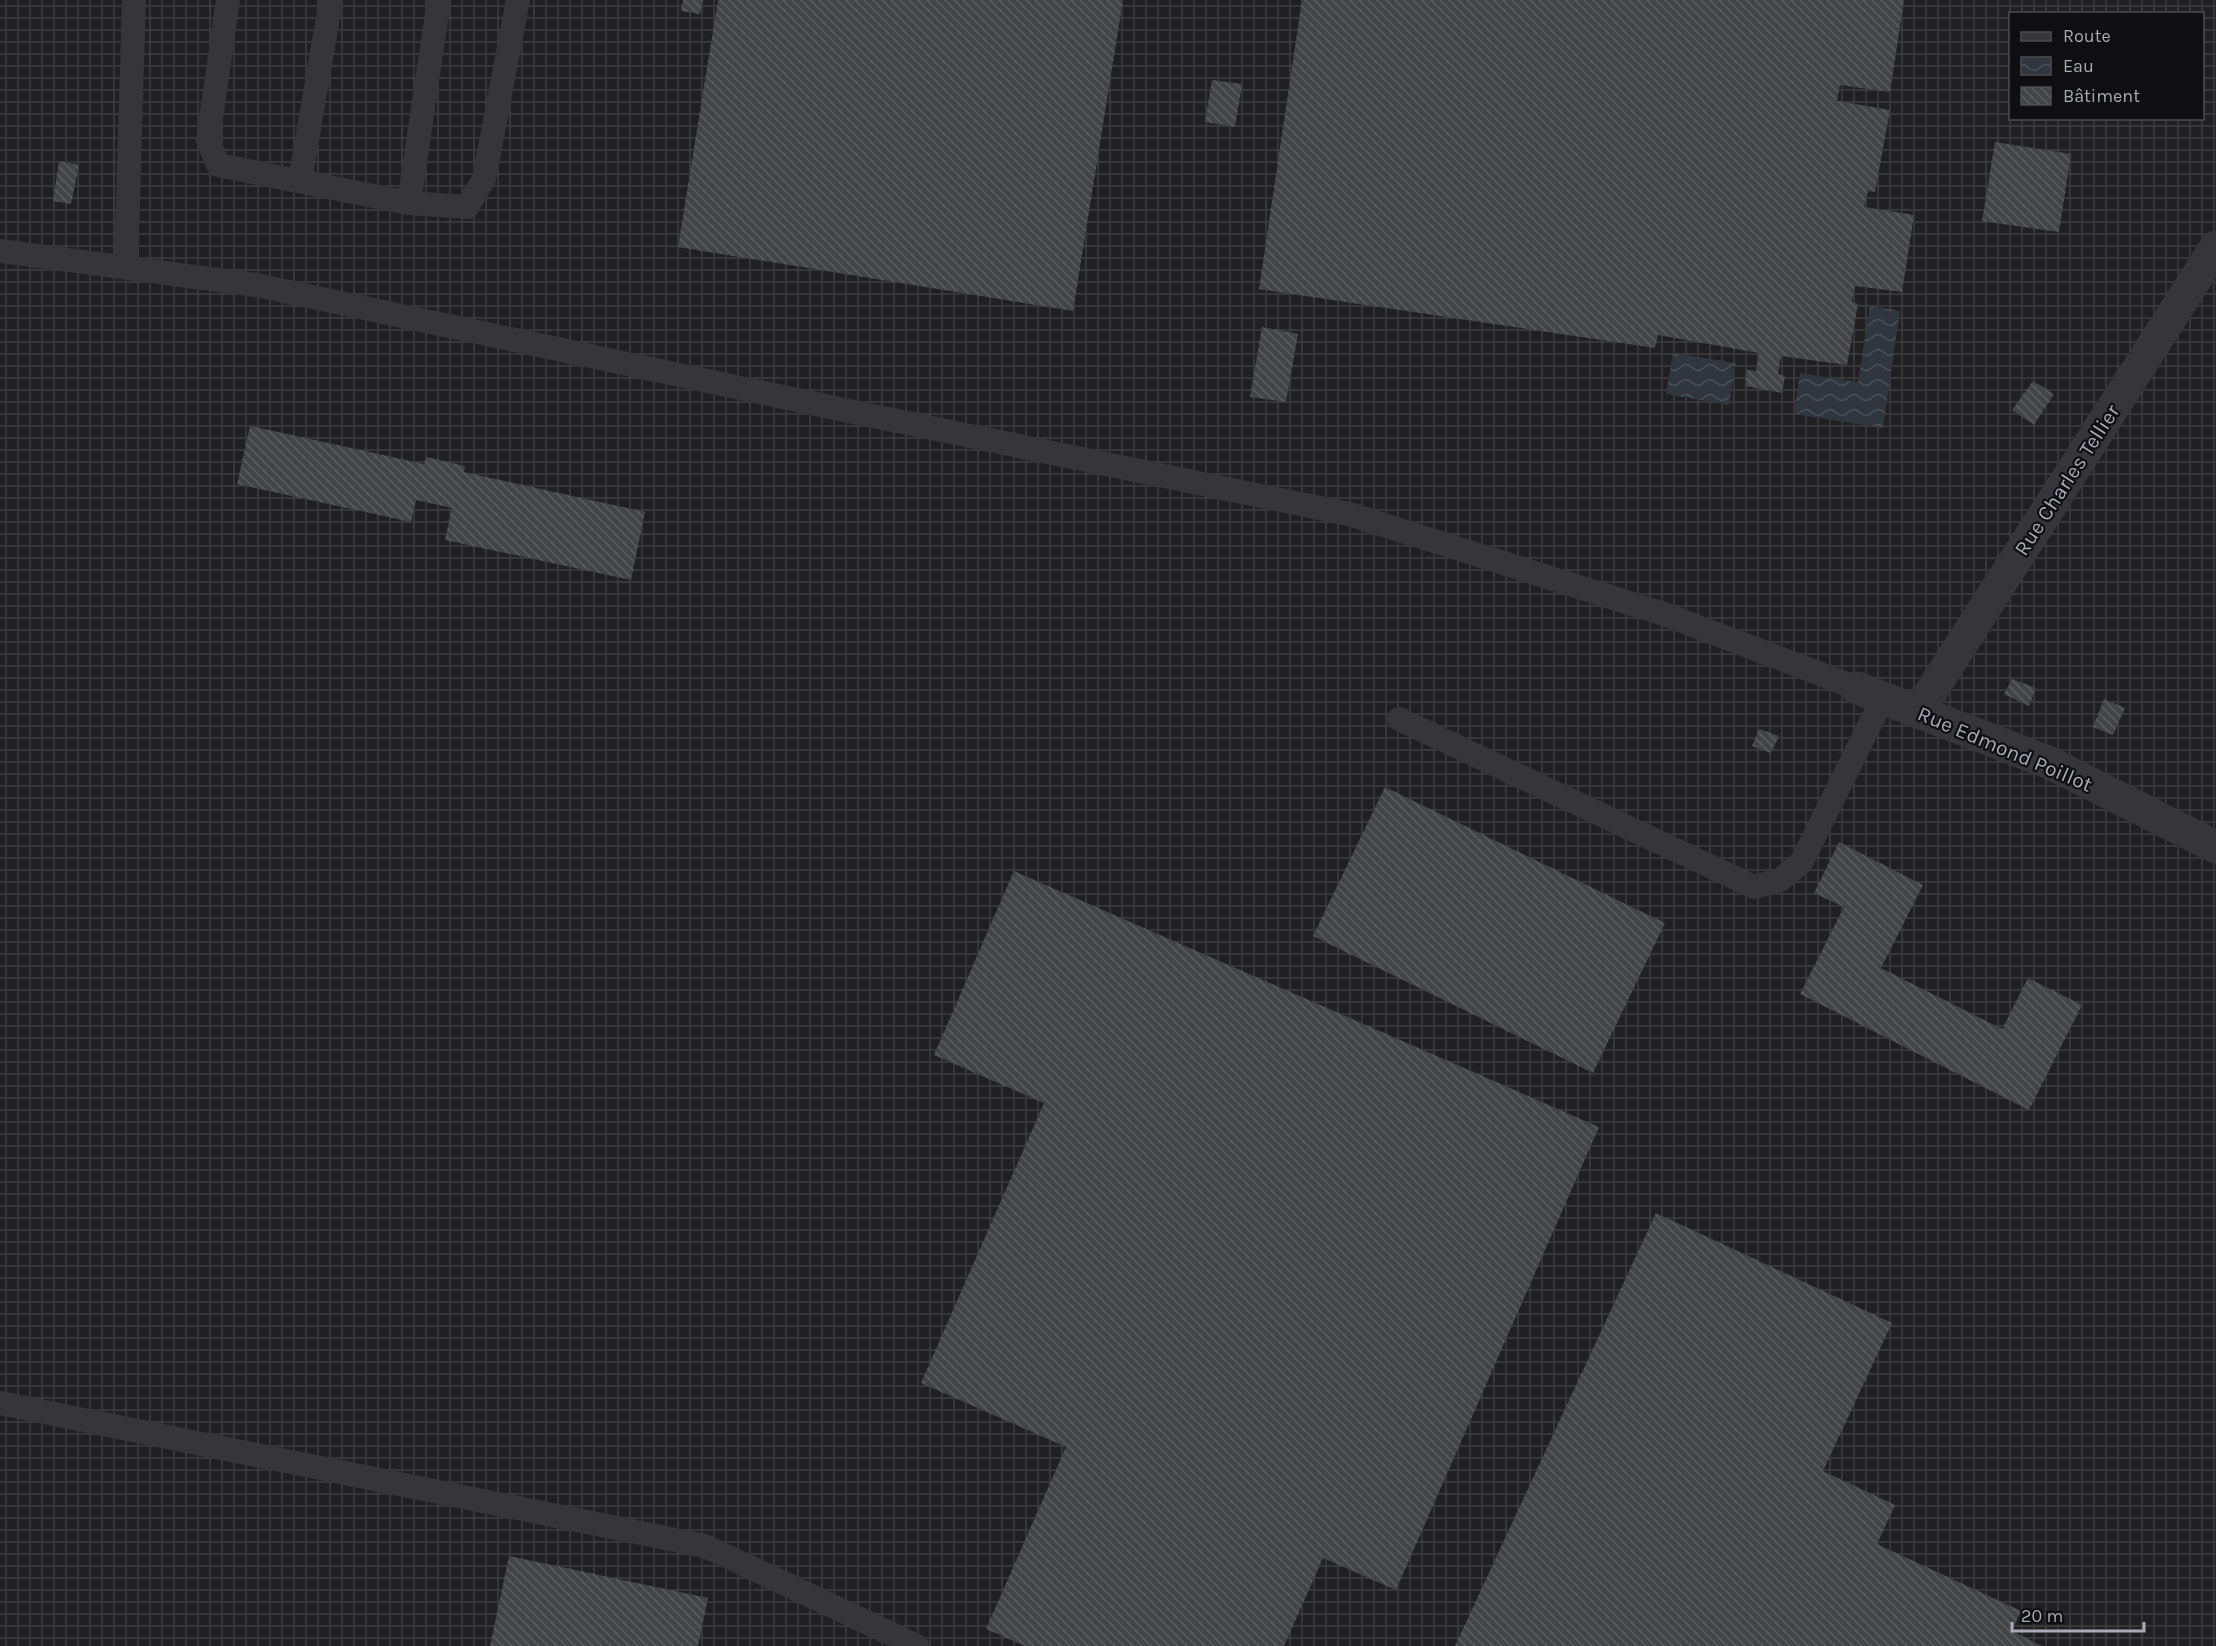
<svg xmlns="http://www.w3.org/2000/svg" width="2216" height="1646" font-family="Karla,sans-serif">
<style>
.industrial{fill:url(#industrial-grid);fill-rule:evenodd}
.water{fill:url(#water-waves)}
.building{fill:url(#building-back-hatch)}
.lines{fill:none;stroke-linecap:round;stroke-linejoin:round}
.lane{stroke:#36363a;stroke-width:24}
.street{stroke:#36363a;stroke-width:33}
.labels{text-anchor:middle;stroke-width:4.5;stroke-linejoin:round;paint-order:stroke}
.street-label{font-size:21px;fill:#a8abb4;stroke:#0f0f11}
</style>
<defs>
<pattern id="industrial-grid" width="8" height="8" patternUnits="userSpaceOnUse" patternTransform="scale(1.5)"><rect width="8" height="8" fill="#202022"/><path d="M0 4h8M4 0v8" fill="none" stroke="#3e3e40"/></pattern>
<pattern id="water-waves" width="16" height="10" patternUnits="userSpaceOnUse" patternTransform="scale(1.5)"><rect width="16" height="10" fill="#2f363d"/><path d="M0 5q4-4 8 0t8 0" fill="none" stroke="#4a5057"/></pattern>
<pattern id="building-back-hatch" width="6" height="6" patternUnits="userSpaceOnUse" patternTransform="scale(1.5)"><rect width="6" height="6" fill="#434448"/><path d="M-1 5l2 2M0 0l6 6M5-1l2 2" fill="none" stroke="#5b5c60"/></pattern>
</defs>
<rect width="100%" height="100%" fill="#141416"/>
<!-- industrial -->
<path class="industrial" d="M0,0H2216V1646H0ZM2010,14H2202V118H2010Z"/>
<!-- water -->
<path class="water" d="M1870,306L1900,311L1883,428L1794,414L1800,373L1858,382Z
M1673,353L1736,363L1729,405L1666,394Z"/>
<!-- building -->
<path class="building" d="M683,0H703L700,14L681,11Z
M718,0H1123L1073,311L678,247Z
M1302,0H1904L1890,92L1840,85L1837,101L1890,110L1875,192L1868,191L1864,207L1914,215L1902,292L1855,286L1852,302L1858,304L1847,365L1781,356L1778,374L1785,376L1782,393L1745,386L1747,370L1756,371L1759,353L1658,335L1655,348L1259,289Z
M1212,80L1242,84L1235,127L1205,122Z
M1995,142L2071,154L2059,232L1982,221Z
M59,161L79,165L71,204L53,201Z
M1262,327L1298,334L1286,402L1250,397Z
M2033,381L2054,394L2034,425L2012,410Z
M250,426L424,464L426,457L465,466L464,472L645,512L631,580L445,540L452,508L416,500L411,522L237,484Z
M2012,679L2036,688L2029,706L2004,694Z
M2104,699L2125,708L2113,735L2093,727Z
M1759,729L1779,736L1771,753L1752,746Z
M1385,787L1665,923L1593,1073L1313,936Z
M1839,842L1923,885L1881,968L2002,1029L2028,978L2082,1005L2029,1110L1800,994L1844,907L1814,893Z
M1014,871L1599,1127L1396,1590L1323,1558L1284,1646H1025L986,1629L1066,1447L921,1383L1044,1103L934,1055Z
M1656,1213L1892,1323L1823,1471L1895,1505L1877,1544L2021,1611L2012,1631L2042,1646H1455Z
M509,1556L708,1598L698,1646H490Z"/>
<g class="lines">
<!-- lane -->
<path class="lane" d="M228,0L208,140L218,165L409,203L467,207L484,179L518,0
M300,181L331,0
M409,203L439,0
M0,251L256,285L844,410L1349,514L1664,614L1857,688
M126,268L134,0
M1399,719L1754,887L1780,880L1801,863L1883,698
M0,1403L705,1546L917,1646"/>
<!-- street -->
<path class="street" d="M1857,688L2050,763L2216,847
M1918,712L2216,247"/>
</g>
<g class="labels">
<!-- street labels -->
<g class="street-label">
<text transform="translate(2067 480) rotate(-57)" y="7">Rue Charles Tellier</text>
<text transform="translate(2005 749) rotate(23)" y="7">Rue Edmond Poillot</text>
</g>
</g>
<!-- legend -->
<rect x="2009" y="12" width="195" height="108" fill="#0f0f11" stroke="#4c4d52" stroke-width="1.5"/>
<rect x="2021" y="32" width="30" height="9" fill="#36363a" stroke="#4c4d52" stroke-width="1.5"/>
<text x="2063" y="42" font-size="18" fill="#a8abb4">Route</text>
<rect x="2021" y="57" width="30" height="18" fill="url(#water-waves)" stroke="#4c4d52" stroke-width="1.5"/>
<text x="2063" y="72" font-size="18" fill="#a8abb4">Eau</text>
<rect x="2021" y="87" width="30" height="18" fill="url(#building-back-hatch)" stroke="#4c4d52" stroke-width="1.5"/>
<text x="2063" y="102" font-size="18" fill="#a8abb4">Bâtiment</text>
<!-- scale -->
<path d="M2012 1622v9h132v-9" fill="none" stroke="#a8abb4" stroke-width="3"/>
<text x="2021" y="1622" font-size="18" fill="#a8abb4" stroke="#0f0f11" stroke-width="4.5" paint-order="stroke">20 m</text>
</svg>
